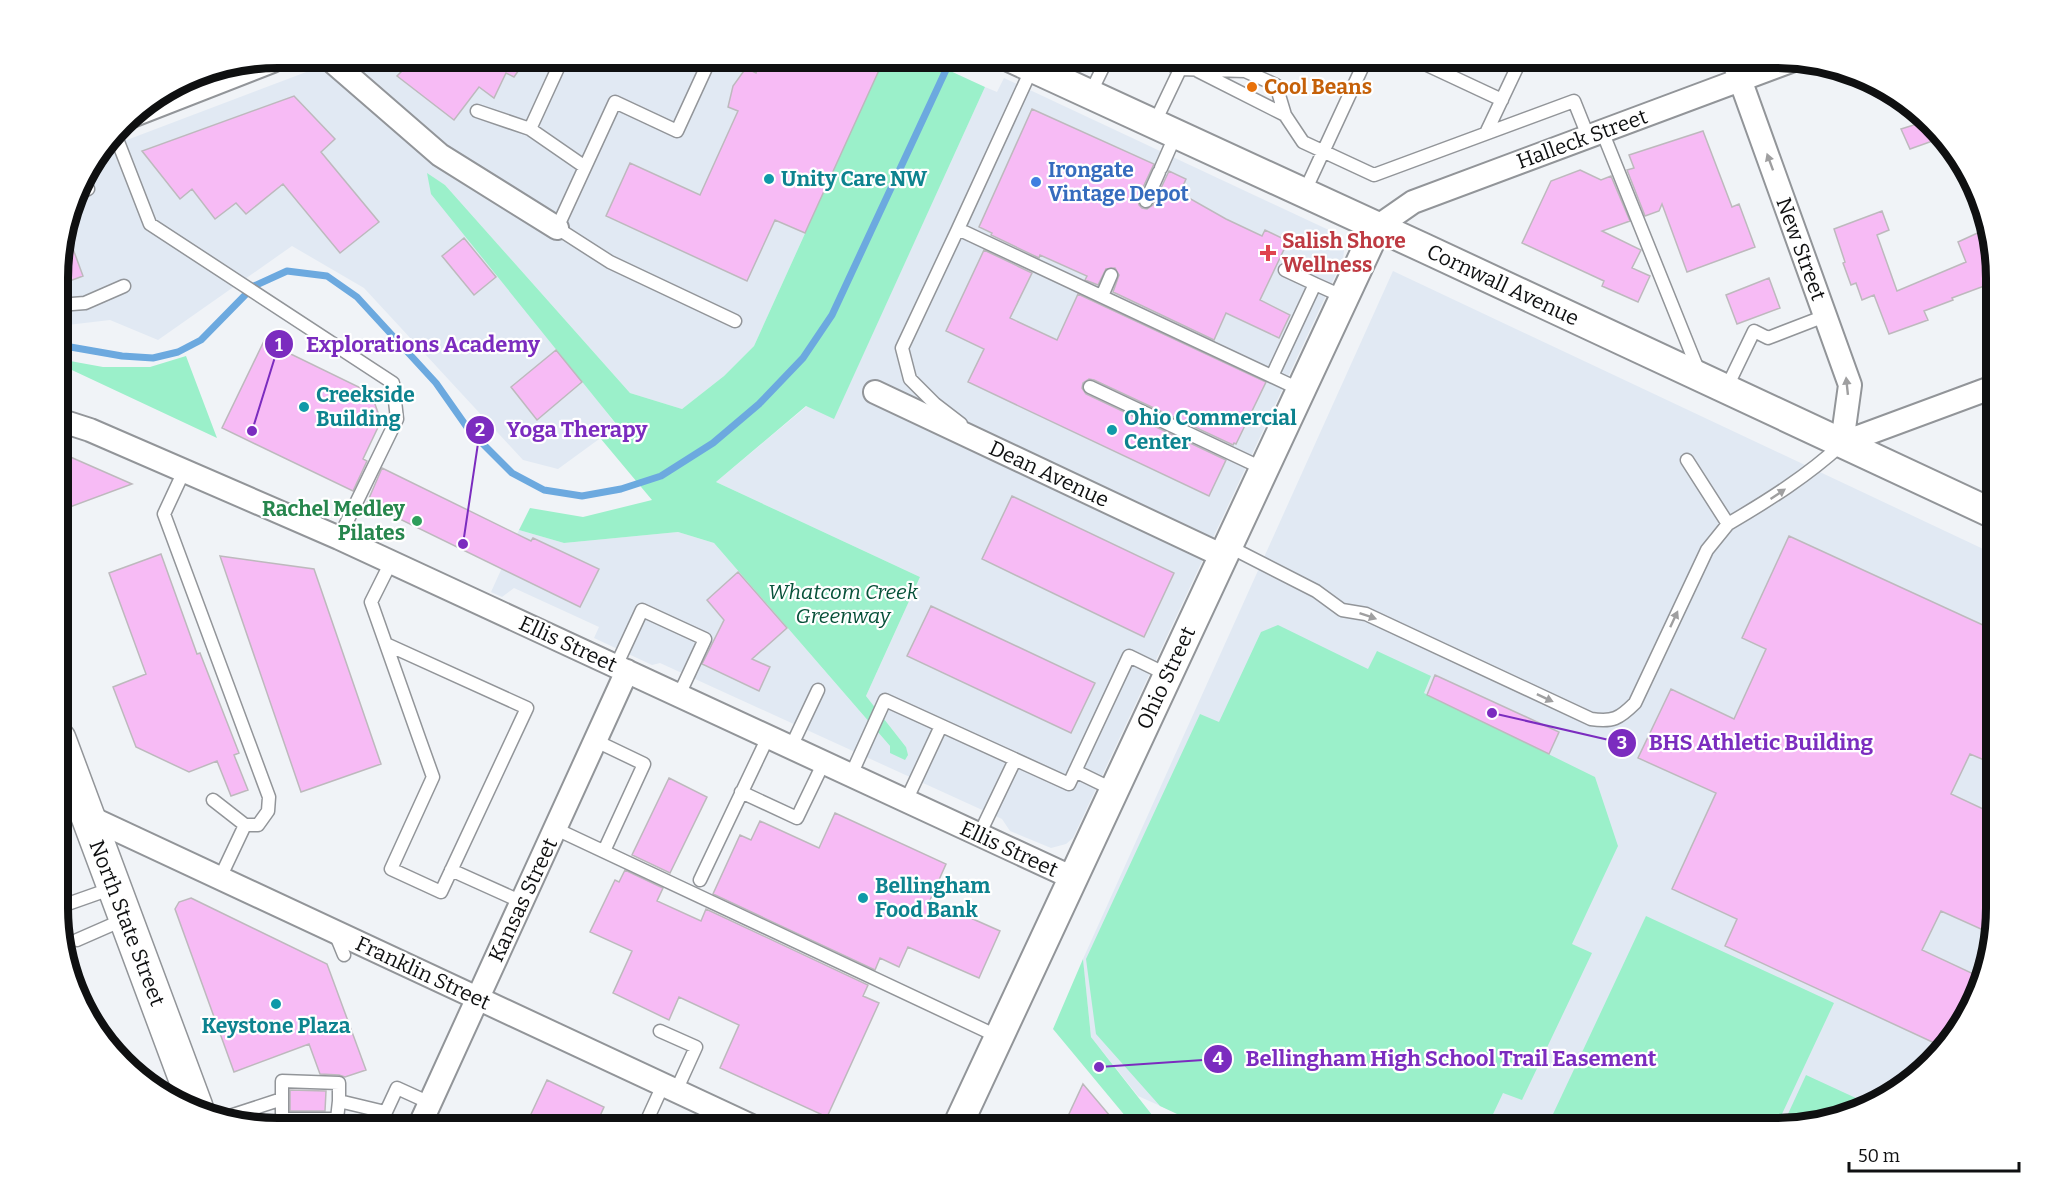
<svg xmlns="http://www.w3.org/2000/svg" width="2053" height="1186" font-family="Bitter,serif">
<style>
.built{fill:#e1e9f3}
.green{fill:#9bf0ca}
.lines{fill:none;stroke-linecap:round;stroke-linejoin:round}
.stream{stroke:#6ca9df;stroke-width:7}
.building{fill:#f7bbf5;stroke:#bdb9bd;stroke-width:1.5}
.service-casing{stroke:#929599;stroke-width:15}
.minor-casing{stroke:#929599;stroke-width:26}
.tertiary-casing{stroke:#929599;stroke-width:32}
.secondary-casing{stroke:#929599;stroke-width:36}
.service{stroke:#fff;stroke-width:12}
.minor{stroke:#fff;stroke-width:22}
.tertiary{stroke:#fff;stroke-width:28}
.secondary{stroke:#fff;stroke-width:33}
.oneway{fill:#9f9fa0}
.food-dot{fill:#e8710a;stroke:#fff;stroke-width:2}
.culture-dot{fill:#0f9aa8;stroke:#fff;stroke-width:2}
.shop-dot{fill:#3f7fe0;stroke:#fff;stroke-width:2}
.health-dot{fill:#e0444e;stroke:#fff;stroke-width:2}
.leisure-dot{fill:#2e9e5b;stroke:#fff;stroke-width:2}
.labels{text-anchor:middle;stroke-width:4.5;stroke-linejoin:round;paint-order:stroke}
.food-label{font-size:21px;font-weight:bold;fill:#c56008;stroke:#fff;text-anchor:start}
.street-label{font-size:21px;fill:#0f1011;stroke:#fff}
.shop-label{font-size:21px;font-weight:bold;fill:#366cbe;stroke:#fff;text-anchor:start}
.culture-label{font-size:21px;font-weight:bold;fill:#0d838f;stroke:#fff;text-anchor:start}
.health-label{font-size:21px;font-weight:bold;fill:#be3a42;stroke:#fff;text-anchor:start}
.leisure-label{font-size:21px;font-weight:bold;fill:#27864d;stroke:#fff;text-anchor:end}
.park-label{font-size:21px;font-style:italic;fill:#075139;stroke:#fff}
.rim{fill:none;stroke:#0f1011;stroke-width:8}
.leader{fill:none;stroke:#7b2cbf;stroke-width:2}
.callout-dot{fill:#7b2cbf;stroke:#fff;stroke-width:2}
.mark-label{font-size:18px;text-anchor:middle;font-weight:bold;fill:#fff}
.callout-label{font-size:22px;text-anchor:middle;font-weight:bold;fill:#7b2cbf;stroke:#fff;stroke-width:4.5;stroke-linejoin:round;paint-order:stroke}
</style>
<rect width="100%" height="100%" fill="#f0f3f7"/>
<!-- built -->
<path class="built" d="M346,57H885L754,346L724,376L682,409L630,393L445,185L427,174L617,426L558,469L523,460L364,288L292,246L158,340L110,320L59,326V249L80,180L103,149Z
M1004,78L1331,231L1342,243L1344,251L1343,259L1073,838L1066,844L1051,848L1010,831L1002,819L660,663L652,665L594,638L599,627L514,588L502,597L491,592L519,530L564,543L678,532L714,543L890,746L891,749L906,747L866,696L920,577L716,482L807,406L834,418L985,87L997,92Z
M1393,271L1996,555V922L1967,1018L1898,1092L1846,1117L1789,1129H1212L1138,1096L1091,1037L1083,959Z"/>
<!-- green -->
<path class="green" d="M885,57H920L985,87L834,419L806,406L716,482L920,577L866,696L906,747L908,755L905,760L890,753V746L714,543L678,532L564,543L519,530L530,508L583,517L652,500L601,439L617,425L431,194L427,173L445,185L630,393L682,409L724,376L754,346Z
M186,356L217,438L59,364V359L103,367H150Z
M1278,625L1368,669L1377,651L1431,676L1424,693L1595,777L1618,846L1572,944L1592,953L1522,1100L1503,1093L1486,1129H1209L1160,1106L1096,1034L1086,959L1200,714L1219,722L1261,632Z
M1646,916L1834,1003L1775,1129H1546Z
M1083,959L1091,1037L1163,1129H1136L1053,1029Z
M1806,1075L1871,1105L1846,1117L1781,1129Z"/>
<g class="lines">
<!-- stream -->
<path class="stream" d="M59,345L122,356L153,358L178,352L201,340L254,286L287,271L327,276L357,297L436,383L469,430L512,473L544,490L582,496L621,489L661,476L713,443L759,404L803,358L832,315L952,57"/>
</g>
<!-- building -->
<path class="building" d="M416,57H528L514,77L506,73L494,98L479,87L454,120L397,76Z
M763,57H885L805,233L775,220L747,281L606,216L630,163L700,195L738,111L728,107L733,86L746,68L756,73Z
M294,96L335,139L321,152L379,222L340,253L283,184L246,214L236,203L215,219L192,189L180,199L142,151Z
M1032,109L1154,164L1138,198L1139,205L1142,208L1147,209L1153,205L1169,171L1186,179L1180,193L1226,219L1262,236L1265,230L1288,241L1260,300L1290,315L1279,338L1226,313L1214,340L1113,292L1119,275L1115,268L1106,269L1098,285L1085,280L1087,276L1040,255L1039,258L991,235L992,233L979,227Z
M1923,122L1941,138L1910,149L1901,129Z
M1703,131L1732,207L1739,204L1755,247L1687,272L1662,204L1659,211L1645,216L1627,170L1634,168L1629,155Z
M1580,170L1601,180L1611,176L1630,221L1602,231L1641,250L1632,268L1650,276L1638,302L1602,286L1604,281L1522,243L1551,181Z
M1882,211L1889,230L1877,235L1897,291L1966,262L1958,242L1984,230L1995,263V282L1952,298L1953,300L1924,311L1928,320L1889,334L1874,295L1862,300L1856,283L1851,285L1843,263L1845,262L1834,229Z
M65,227L83,276L59,285V249Z
M464,238L496,277L474,295L442,256Z
M984,250L1032,273L1010,318L1057,340L1078,294L1266,382L1236,444L1234,443L1233,445L1094,380L1089,379L1083,383L1082,388L1086,394L1226,460L1209,496L968,382L984,349L946,331Z
M1769,278L1780,308L1737,324L1726,295Z
M264,341L371,393L381,421L363,459L367,461L353,491L222,428Z
M556,350L582,382L537,420L511,387Z
M59,452L132,484L59,511Z
M382,468L531,541L533,538L599,569L580,607L367,503Z
M1012,496L1174,573L1144,637L982,559Z
M1789,536L1996,631V765L1970,754L1951,794L1996,815V922L1992,934L1941,911L1922,950L1978,976L1950,1036L1941,1046L1725,946L1737,919L1672,889L1716,793L1638,758L1671,689L1734,719L1766,649L1742,638Z
M161,554L197,654L200,653L239,753L234,755L248,790L231,796L217,761L189,772L136,747L113,687L146,674L109,573Z
M220,556L314,569L381,764L301,792Z
M738,572L787,628L752,659L770,667L759,691L702,664L724,620L707,600Z
M931,606L1095,683L1071,733L907,656Z
M1435,675L1559,732L1549,754L1427,695Z
M669,778L707,797L670,873L632,855Z
M835,813L946,864L930,900L1000,931L979,978L908,947L899,967L880,958L875,970L713,894L740,835L751,840L760,821L819,848Z
M625,870L663,888L657,901L701,921L706,909L868,985L863,996L879,1003L827,1117L720,1068L739,1025L679,997L669,1020L613,993L632,951L590,932L615,880L619,882Z
M191,898L327,964L366,1070L345,1077L339,1075L320,1074L309,1044L234,1072L175,909L179,902Z
M547,1080L604,1107L594,1129H524Z
M1083,1084L1121,1129H1062Z
M290,1090L326,1091L325,1111H290Z"/>
<g class="lines">
<defs>
<path id="service" d="M563,57L530,129L585,167
M711,57L677,131L615,102L557,228L610,262L735,321
M1154,57L1180,69L1245,71L1276,85L1285,115L1303,142L1374,175L1574,101L1588,136
M1410,57L1502,100
M1198,71L1285,115
M1090,94L1108,57
M477,111L530,129
M1154,124L1186,57
M1602,131L1699,372
M1486,133L1522,57
M115,134L150,224L393,383L397,419L339,538
M1161,168L1176,134
M1304,193L1367,57
M76,194L88,189
M1146,201L1159,172
M958,229L1032,68
M1285,270L1315,284
M1102,296L1111,275
M59,305L85,303L124,286
M1272,376L1315,284L1344,297
M1090,387L1264,469
M1726,389L1754,331L1768,338L1825,316
M961,424L935,404L910,379L902,348L958,229L1301,390
M184,471L164,514L269,797L268,811L258,825H245L213,800
M1728,524C1769,500 1807,476 1842,444
M1228,546L1316,591L1342,610L1366,614L1591,719C1613,722 1619,719 1635,703L1707,550L1728,524L1687,460
M386,644L527,708L441,892L391,869L433,777C412,719 392,661 371,602L391,562
M616,666L642,610L705,639L679,695
M596,741L644,764L604,851
M791,747L818,690
M1075,771L1114,790
M851,775L885,700L1069,784L1129,656L1168,675
M741,792L797,818L824,762
M906,801L941,726
M59,812L80,804
M556,829L999,1037
M979,835L1015,760
M451,870L522,902
M220,878L245,825
M700,880L768,737
M59,907L113,888
M335,933L344,955
M77,940L125,919
M660,1031L696,1047L676,1091
M161,1094L186,1084
M282,1099V1081L339,1083V1101
M230,1116L282,1099V1119H337L339,1101L385,1112
M284,1128L295,1126L296,1129
M378,1129L397,1088L430,1103
M643,1129L663,1085"/>
<path id="minor" d="M327,57L440,155L557,228
M1732,57L1850,385L1842,443L1996,386
M1377,227L1413,202L1791,61
M875,392L1223,556
M59,420L90,430L339,538L1073,878
M87,816L758,1129
M418,1129L627,671"/>
<path id="tertiary" d="M1009,57L1424,248L1996,515
M131,113L272,58
M956,1129L1377,227"/>
<path id="secondary" d="M59,739L196,1107"/>
</defs>
<!-- service casing -->
<use href="#service" class="service-casing"/>
<!-- minor casing -->
<use href="#minor" class="minor-casing"/>
<!-- tertiary casing -->
<use href="#tertiary" class="tertiary-casing"/>
<!-- secondary casing -->
<use href="#secondary" class="secondary-casing"/>
<!-- service -->
<use href="#service" class="service"/>
<!-- minor -->
<use href="#minor" class="minor"/>
<!-- tertiary -->
<use href="#tertiary" class="tertiary"/>
<!-- secondary -->
<use href="#secondary" class="secondary"/>
</g>
<!-- one-way arrows -->
<defs><path id="oneway-solid" d="M-6-.8H1V-3.2L6.5 0L1 3.2V.8H-6Z" transform="scale(1.5)"/></defs>
<g class="oneway">
<use href="#oneway-solid" transform="translate(1770 162) rotate(-110)"/>
<use href="#oneway-solid" transform="translate(1847 386) rotate(-96)"/>
<use href="#oneway-solid" transform="translate(1778 494) rotate(-34)"/>
<use href="#oneway-solid" transform="translate(1368 616) rotate(19)"/>
<use href="#oneway-solid" transform="translate(1674 619) rotate(-65)"/>
<use href="#oneway-solid" transform="translate(1545 698) rotate(25)"/>
</g>
<!-- markers -->
<circle class="food-dot" cx="1252" cy="87" r="6"/>
<g class="culture-dot">
<circle cx="769" cy="179" r="6"/>
<circle cx="304" cy="407" r="6"/>
<circle cx="1112" cy="430" r="6"/>
<circle cx="863" cy="898" r="6"/>
<circle cx="276" cy="1004" r="6"/>
</g>
<circle class="shop-dot" cx="1036" cy="182" r="6"/>
<path class="health-dot" d="M1265 244h6v6h6v6h-6v6h-6v-6h-6v-6h6z"/>
<circle class="leisure-dot" cx="417" cy="521" r="6"/>
<g class="labels">
<!-- food labels -->
<g class="food-label">
<text x="1264" y="94">Cool Beans</text>
</g>
<!-- street labels -->
<g class="street-label">
<text transform="translate(1582 139) rotate(-20)" y="7">Halleck Street</text>
<text transform="translate(1801 249) rotate(70)" y="7">New Street</text>
<text transform="translate(1503 285) rotate(25)" y="7">Cornwall Avenue</text>
<text transform="translate(1049 474) rotate(25)" y="7">Dean Avenue</text>
<text transform="translate(568 644) rotate(25)" y="7">Ellis Street</text>
<text transform="translate(1166 678) rotate(-65)" y="7">Ohio Street</text>
<text transform="translate(1009 849) rotate(25)" y="7">Ellis Street</text>
<text transform="translate(523 900) rotate(-65)" y="7">Kansas Street</text>
<text transform="translate(127 923) rotate(69)" y="7">North State Street</text>
<text transform="translate(423 973) rotate(25)" y="7">Franklin Street</text>
</g>
<!-- shop labels -->
<g class="shop-label">
<text x="1048" y="177">Irongate<tspan x="1048" dy="24">Vintage Depot</tspan></text>
</g>
<!-- culture labels -->
<g class="culture-label">
<text x="781" y="186">Unity Care NW</text>
<text x="316" y="402">Creekside<tspan x="316" dy="24">Building</tspan></text>
<text x="1124" y="425">Ohio Commercial<tspan x="1124" dy="24">Center</tspan></text>
<text x="875" y="893">Bellingham<tspan x="875" dy="24">Food Bank</tspan></text>
<text x="276" y="1033" text-anchor="middle">Keystone Plaza</text>
</g>
<!-- health labels -->
<g class="health-label">
<text x="1282" y="248">Salish Shore<tspan x="1282" dy="24">Wellness</tspan></text>
</g>
<!-- leisure labels -->
<g class="leisure-label">
<text x="405" y="516">Rachel Medley<tspan x="405" dy="24">Pilates</tspan></text>
</g>
<!-- park labels -->
<g class="park-label">
<text x="843" y="599">Whatcom Creek<tspan x="843" dy="24">Greenway</tspan></text>
</g>
</g>
<!-- crop -->
<path d="M0 0H2053V1186H0ZM278 68H1776A210 210 0 0 1 1986 278V908A210 210 0 0 1 1776 1118H278A210 210 0 0 1 68 908V278A210 210 0 0 1 278 68Z" fill="#fff" fill-rule="evenodd"/>
<path class="rim" d="M278 68H1776A210 210 0 0 1 1986 278V908A210 210 0 0 1 1776 1118H278A210 210 0 0 1 68 908V278A210 210 0 0 1 278 68Z"/>
<!-- callouts -->
<path class="leader" d="M252 431L279 344M463 544L480 430M1492 713L1622 743M1099 1067L1218 1059"/>
<g class="callout-dot">
<circle cx="252" cy="431" r="6"/>
<circle cx="463" cy="544" r="6"/>
<circle cx="1492" cy="713" r="6"/>
<circle cx="1099" cy="1067" r="6"/>
<circle cx="279" cy="344" r="15"/>
<circle cx="480" cy="430" r="15"/>
<circle cx="1622" cy="743" r="15"/>
<circle cx="1218" cy="1059" r="15"/>
</g>
<g class="mark-label">
<text x="279" y="351">1</text>
<text x="480" y="436">2</text>
<text x="1622" y="749">3</text>
<text x="1218" y="1065">4</text>
</g>
<g class="callout-label">
<text x="423" y="352">Explorations Academy</text>
<text x="577" y="437">Yoga Therapy</text>
<text x="1761" y="750">BHS Athletic Building</text>
<text x="1451" y="1066">Bellingham High School Trail Easement</text>
</g>
<!-- scale -->
<path d="M1849 1162v9h170v-9" fill="none" stroke="#0f1011" stroke-width="3"/>
<text x="1858" y="1162" font-size="18" fill="#0f1011" stroke="#ffffff" stroke-width="4.5" paint-order="stroke">50 m</text>
</svg>
